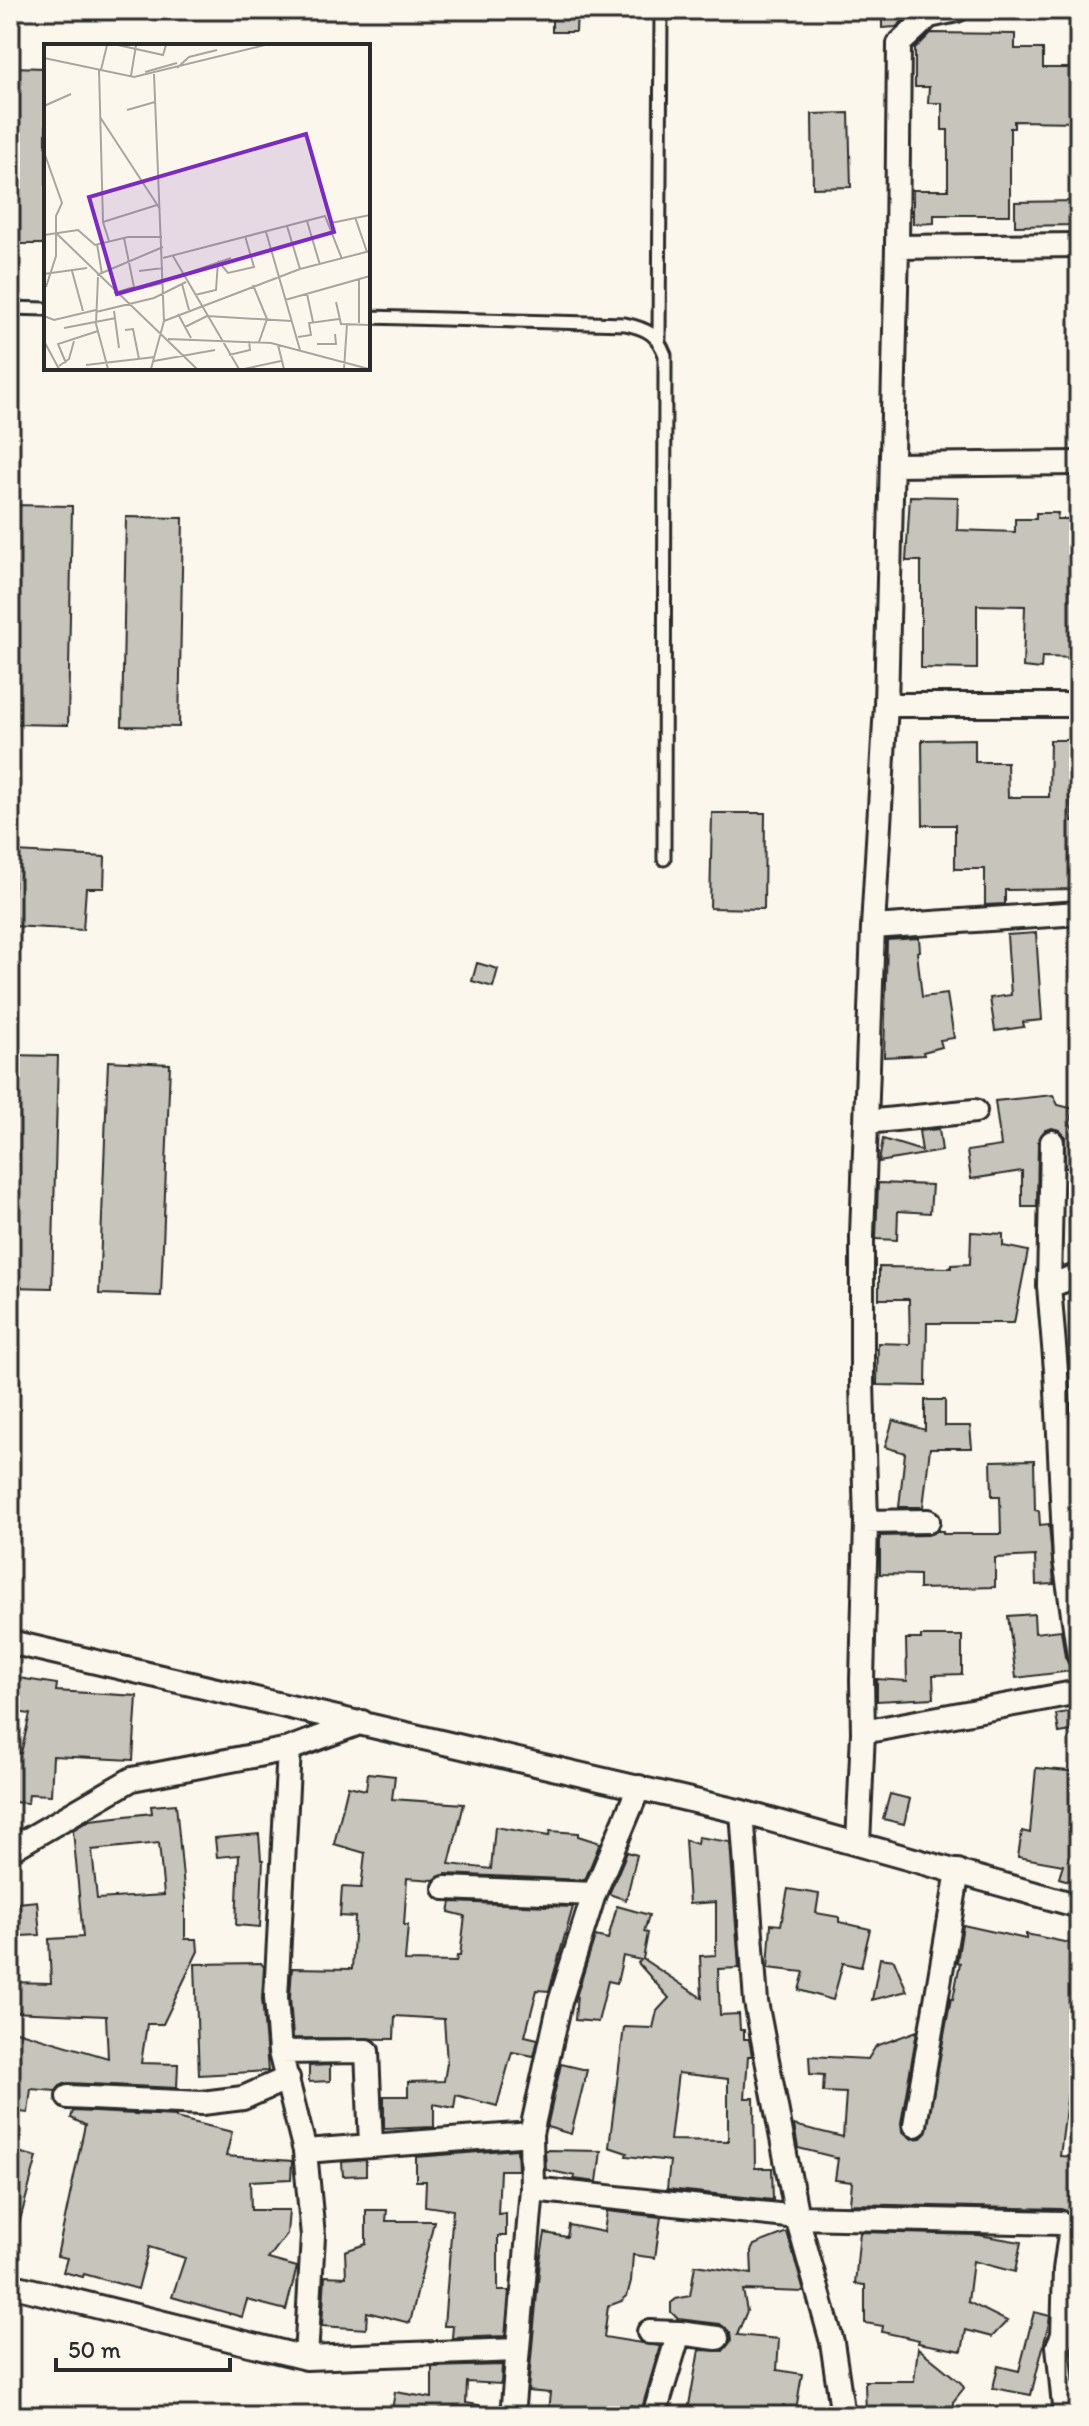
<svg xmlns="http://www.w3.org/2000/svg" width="1089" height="2426" font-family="Itim,sans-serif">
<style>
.building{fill:#c7c4bc;stroke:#2b2b2b;stroke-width:2;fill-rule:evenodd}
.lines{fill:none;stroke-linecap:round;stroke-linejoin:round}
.service-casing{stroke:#2b2b2b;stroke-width:17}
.minor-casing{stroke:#2b2b2b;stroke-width:28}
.service{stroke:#fbf7ec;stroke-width:11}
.minor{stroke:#fbf7ec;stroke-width:22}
.inset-road{fill:none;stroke:#a8a59f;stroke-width:2}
.view{fill:#7b2cbf;fill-opacity:0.15;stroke:#7b2cbf;stroke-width:4}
.inset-edge{fill:none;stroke:#2b2b2b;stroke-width:4}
</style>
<rect width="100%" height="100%" fill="#fbf7ec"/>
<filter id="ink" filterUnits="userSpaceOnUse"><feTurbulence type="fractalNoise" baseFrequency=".0125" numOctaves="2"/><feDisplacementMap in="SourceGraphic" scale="16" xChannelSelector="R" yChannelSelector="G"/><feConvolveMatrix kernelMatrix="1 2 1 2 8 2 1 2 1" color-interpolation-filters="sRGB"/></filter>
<g filter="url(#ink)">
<!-- building -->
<path class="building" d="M552,10H577L576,32H552Z
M882,10H915L896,27L882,28Z
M931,33L1015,34V49H1043V68H1079V122L1014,121V128H1010V215H934V223L913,224V190H948V130H942V103H928L929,87H915V49Z
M10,67L46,68V244H10Z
M849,113L851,187L813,188L812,114Z
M1075,201V225L1015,226V202Z
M910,496L958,497L957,530L1015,532V519H1036V513H1058L1057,519H1077L1079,658L1042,657L1041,669L1023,667L1025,606L977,605V669L921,668V561H906Z
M10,505L72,506L68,725L10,724Z
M126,517L183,518L179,727L122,726Z
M975,739V762H1007L1008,797H1049L1050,740H1071V797L1072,821H1076V889L1005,890V904L985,905V869H955V825H923L922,740Z
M712,813H765L764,909L710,908Z
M16,852L105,857L104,888H86L83,930L12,926Z
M1036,933L1042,1020L1023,1022L1024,1027L995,1031L990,998L1011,995L1007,935Z
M919,938L920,951L917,952L922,997L947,994L954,1038L940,1040L942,1047L923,1052L924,1055L884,1057L887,940Z
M477,963L498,969L493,987L472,981Z
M10,1055L58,1056L52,1288L10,1287Z
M108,1061L170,1064L161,1296L99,1294Z
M1053,1095L1058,1105L1074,1109L1070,1123L1077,1136L1079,1167L1065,1168V1136L1059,1130L1052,1128L1045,1130L1038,1141L1037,1207H1022V1171L971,1179L967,1151L1001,1146L995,1101Z
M939,1129L942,1151L879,1162L883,1139L922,1151L919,1131Z
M878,1183L932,1185L930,1213L898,1211L897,1240L876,1239Z
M971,1232L1003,1234V1246L1028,1251L1014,1323H927L926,1386L877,1385L878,1343L910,1344L909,1299H879V1267L951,1268V1265L970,1264Z
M925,1400H945V1426H970L972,1448H930L923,1507H899L905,1453L885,1447L893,1420L925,1430Z
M1034,1460L1035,1510L1039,1511L1040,1525L1049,1524L1054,1584L1036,1585L1035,1556L995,1558V1587L919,1589V1575L880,1574V1536L928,1535L937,1531H943V1534H1001L1000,1496H992L991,1461Z
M1034,1614L1035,1633L1061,1630L1065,1657L1072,1671L1016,1678L1008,1616Z
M921,1636H962V1674L933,1675L934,1698L877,1701V1679L907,1681L906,1639H921Z
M12,1677L57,1684L56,1691L137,1696L133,1760L53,1756L51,1795L29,1794L28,1803L10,1802V1752L21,1753L30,1714L10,1711Z
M1079,1710V1730L1059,1733L1056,1714Z
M1036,1768L1079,1772V1884L1059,1878L1063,1865L1018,1857L1022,1831L1030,1833Z
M368,1773L395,1776L392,1799L464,1804L449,1864L491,1869L495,1827L549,1836L550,1831L578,1833V1836L600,1843L585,1880L446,1874L434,1880L407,1878L404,1925H408L405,1961L456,1962L457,1956H460L465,1916L449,1912L451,1902L573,1907L549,1991L537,1990L525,2036L538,2039L534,2056L512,2052L497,2106L456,2095L454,2108L434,2104V2127L384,2129V2096H408V2082L444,2081L447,2063L444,2019L395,2016L394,2039L293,2038L290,1997L292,1968L352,1969L355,1917L340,1916L342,1887L361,1888L365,1853L334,1844L348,1786L366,1790Z
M890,1794L910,1799L904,1824L883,1819Z
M176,1804L185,1899V1939H197L198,1951L163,2024H147L141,2063L178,2064L177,2088L68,2083L61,2085L56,2091L31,2089L28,2113L10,2111V2029L108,2058L106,2016L10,2012V1982L51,1983L49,1939L83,1937L73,1830L90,1820L152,1813L151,1806ZM159,1843L164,1895L97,1899L92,1850Z
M259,1834L261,1860H263L260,1927L236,1925L239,1855L217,1857L215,1838Z
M698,1837L730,1842L739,1968L718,1969L720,2015L739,2014L740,2030H744V2039H749L752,2056H748L745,2098H754L755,2168H772L773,2200L667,2189L670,2161L626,2156L627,2153L609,2147L624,2027L653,2028L657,2011L669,1998L638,1963L641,1960L623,1956L617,1983L608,1981L598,2022L575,2020L577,1994L595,1936L608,1939L617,1906L649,1915L644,1932L648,1933L643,1959L702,1998L700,1956L716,1955V1902L689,1904L685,1840L697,1844ZM678,2073L728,2079V2141L670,2140Z
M627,1852L637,1855L626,1900L609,1894Z
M788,1889L819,1894L816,1913L839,1917V1922L870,1929L861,1967L843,1963L833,2000L799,1990L804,1972L768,1968L771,1924L781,1925Z
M37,1901L40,1935L21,1936L18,1903Z
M963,1925L1026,1939V1934L1079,1945V2066L1077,2078L1070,2077L1060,2156L1079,2157L1074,2213L1061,2209L850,2204L852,2182L835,2180L838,2158L798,2148L794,2125L843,2137L846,2093L823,2092L824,2075L810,2074L809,2056L868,2059L876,2046L917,2031L901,2123L902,2131L912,2139L921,2138L926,2133L951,1998L953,1999L960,1963L957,1962Z
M880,1958L894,1960L907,1991L872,2000Z
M261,1963L264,1967L262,1998L268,2071L199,2075L195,1964Z
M561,2064L587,2070L571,2134L547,2127Z
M330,2065V2081L309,2082V2066Z
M73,2111L176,2116V2118L232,2132L226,2156L292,2161L291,2179L250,2181L251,2210H289L287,2234L268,2259L297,2267L286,2310L247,2300L242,2317L172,2297L185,2258L149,2247L138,2289L84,2274L83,2277L63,2272L67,2258L57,2256L85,2125L71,2118Z
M517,2149L518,2170H500L498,2214L506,2213V2236H498V2291H509L505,2336L452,2338L453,2326H444L453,2210L425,2206L426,2181H416V2157Z
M545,2150L601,2151L597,2182L574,2179L575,2176L546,2170Z
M14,2151L37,2157L16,2235L10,2234V2164Z
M366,2160V2175L343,2176L342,2162Z
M366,2210H387L386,2221H434L410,2323L367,2312L366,2329L322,2326L325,2276L346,2277L345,2251L366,2244Z
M607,2211L661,2217L655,2258L633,2255L631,2281L627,2296L622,2301L608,2306L604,2337L660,2346L642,2408L631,2405L628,2416H594L548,2411L550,2393L528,2391L540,2261L545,2233L567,2237L569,2225L604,2232Z
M787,2232L804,2292L743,2290L747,2311L737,2335L779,2339L777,2370L802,2374L795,2416H687L699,2350L723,2351L731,2341L730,2333L720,2324L678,2319L671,2312V2303L676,2299L690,2296L695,2265L752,2274L751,2251L754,2245Z
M860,2232L979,2235L1021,2242L1015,2272L973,2261L968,2302L1007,2321L992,2337L966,2330L962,2351L918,2343L919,2340L882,2332L883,2326L865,2323V2285L855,2284Z
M1034,2312L1050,2316L1049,2323L1031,2395L993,2388L998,2366L1019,2371Z
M918,2348L961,2383L964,2388L953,2402L952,2416H866L865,2381H914Z
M502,2365L501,2384L467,2382L466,2403L479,2405L478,2416H391L395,2392L432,2398V2367Z"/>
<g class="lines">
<defs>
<path id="service" d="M10,308L46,309
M368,317L625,324C648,329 657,334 665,355L664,859
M659,339L661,10"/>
<path id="minor" d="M897,247L1079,245
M893,465L1079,463
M886,705H1079
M873,927L1079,913
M866,1122L975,1111
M1052,1142L1049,1286L1056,1370L1065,1560L1079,1655
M1049,1286L1079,1275
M866,1522L928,1521
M10,1642L742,1812L1079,1906
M863,1732L1079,1692
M289,1749L276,1997L280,2052L305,2151L313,2236L306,2358
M742,1812L756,2002L797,2217L832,2342L843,2416
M858,1844L863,1732L862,1680L866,1522L862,1383V1235L873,927L886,705L897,247L899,44L929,16L957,10
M10,1850L132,1779L289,1749L362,1722
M445,1888L594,1894
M280,2052L367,2051L371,2145
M68,2097L202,2103L243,2098L288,2078
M915,2125L958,1871
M305,2151L531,2134
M532,2189L797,2217L1061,2223L1068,2226L1070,2234L1065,2270L1063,2335L1058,2346L1065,2416
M10,2285L306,2358L517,2350
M649,2332L679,2333L717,2338
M512,2416L532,2189L531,2134L560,2002L594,1894L639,1787
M654,2416L679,2333"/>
</defs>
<!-- service casing -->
<use href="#service" class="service-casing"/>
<!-- minor casing -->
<use href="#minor" class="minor-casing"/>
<!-- service -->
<use href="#service" class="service"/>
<!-- minor -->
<use href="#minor" class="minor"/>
</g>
</g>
<!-- overview -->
<g transform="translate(44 44)">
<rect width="326" height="326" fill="#fbf7ec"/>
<path class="inset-road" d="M74,1L119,11L122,1M0,14L90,33L221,1M133,24L145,13L173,6M55,25L59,178L65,197M57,26L63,1M101,28L133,19M87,32L92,1M0,62L27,50M83,66L111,58M326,66V139M56,73L116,165M0,108L18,159L12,172V212L2,243M311,173L323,208M263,177L276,221M59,178L113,161M287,179L326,171M243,182L256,225M222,188L256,306M12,189L153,325M0,191L34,186L51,201L84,193H118M53,200L58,230M129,212L195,325M119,214L281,172L298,215M174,217L184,229L210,223L201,192M28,227L39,267M95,227L119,224M0,230L43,224M53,231L119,203M138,231L187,214M54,233L52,280L64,325M315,234V279M138,240L145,266M209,241L223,275L215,298M94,245L119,239M70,249L90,243L80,194M263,250L269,278M151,251L172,246L174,218M241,256L326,232M292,258L297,280L326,281M70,267L75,304M52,268L110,254L142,238M134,270L147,294M0,272L10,276L52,266M120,277L256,225L326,207M141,283L163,272L247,277M20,284L72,274M81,286L89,285L95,315M254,293L267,291L265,279L295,275M124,295L227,299L325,325M0,297L15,325M273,300H292L291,290M234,301L240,325M185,311L206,306L205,297M110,317L171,306M22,319L14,300L54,287M42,321L111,313M15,322L25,315L30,297M107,325L120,277L110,30M200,325L237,317M300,325L303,280"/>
<path class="view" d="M262,90L290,188L73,250L45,153Z"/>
<rect width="326" height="326" class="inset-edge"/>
</g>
<!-- margin -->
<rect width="1089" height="2426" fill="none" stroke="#fbf7ec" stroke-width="40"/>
<rect x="20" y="20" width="1049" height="2386" fill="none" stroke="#2b2b2b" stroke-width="3" filter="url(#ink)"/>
<!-- scale -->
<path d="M56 2358v12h174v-12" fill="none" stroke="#2b2b2b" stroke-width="4"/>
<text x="68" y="2358" font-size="24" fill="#2b2b2b" stroke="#fbf7ec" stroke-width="6" paint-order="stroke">50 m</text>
</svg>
